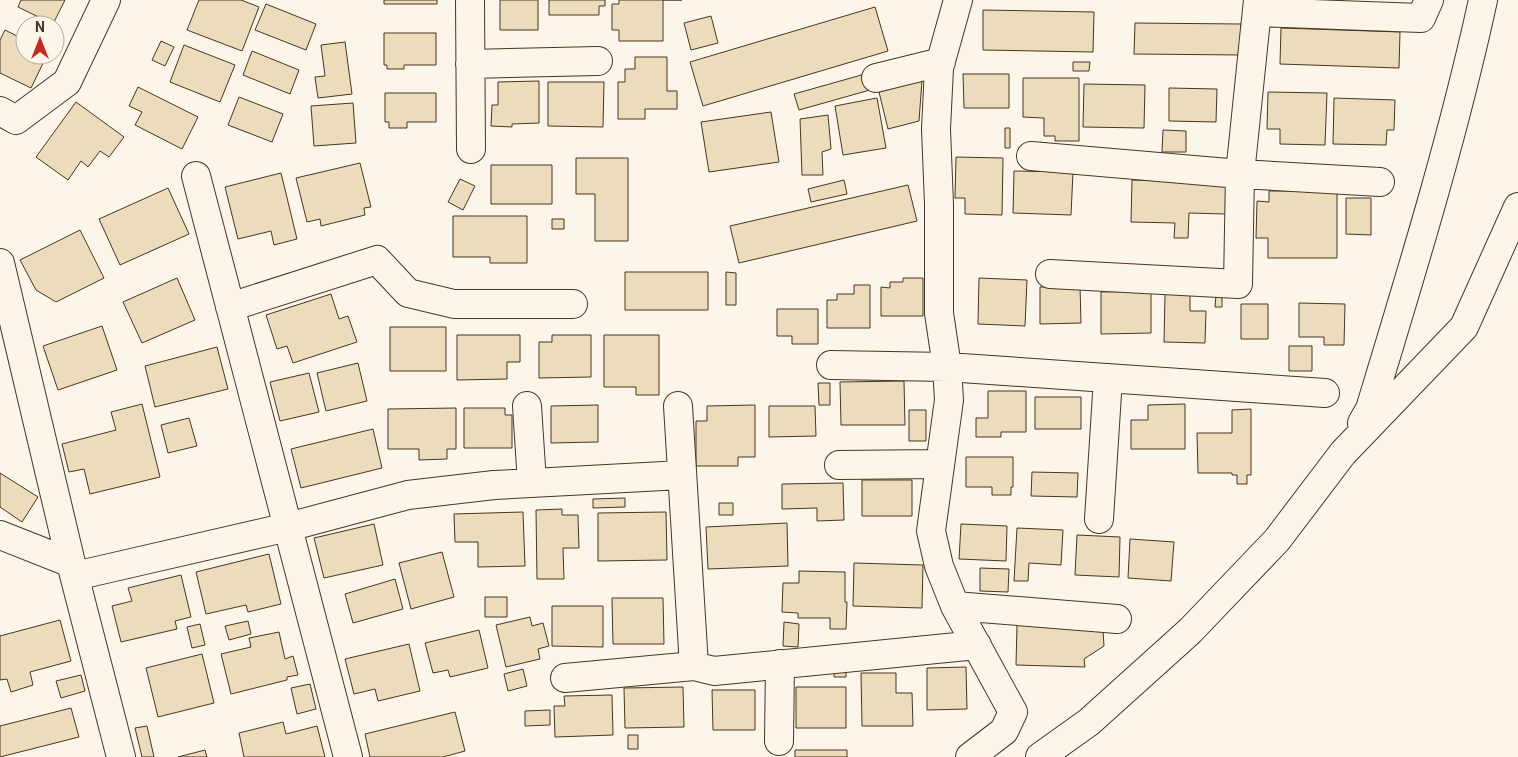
<svg xmlns="http://www.w3.org/2000/svg" width="1518" height="757" font-family="Roboto,sans-serif">
<style>
.building{fill:#ecdcbc;stroke:#4a3520}
.lines{fill:none;stroke-linecap:round;stroke-linejoin:round}
.street-casing{stroke:#4a3520;stroke-width:30}
.street{stroke:#fbf6e9;stroke-width:28}
</style>
<rect width="100%" height="100%" fill="#fbf6e9"/>
<!-- building -->
<path class="building" d="M21,0H65L53,24L18,7Z
M199,0H241L259,7L242,51L187,30Z
M384,0H437V4H384Z
M500,0H538V30H500Z
M549,0H605V6H599V15H549Z
M619,0H682H663V41H619V30H612V4H619Z
M266,4L316,24L306,50L255,30Z
M875,7L888,51L703,106L690,62Z
M983,10L1094,12L1093,52L983,50Z
M711,16L718,43L691,50L684,23Z
M1135,23L1241,24V55L1134,54Z
M1281,28L1400,32L1399,68L1280,64Z
M5,30L25,40V55H47L31,88L0,73V40Z
M384,33H436V65H404V69H387V65H384Z
M161,41L174,47L165,66L152,60Z
M345,42L352,94L318,98L315,77L325,76L321,45Z
M184,45L235,65L220,102L170,82Z
M252,51L299,70L290,94L243,75Z
M635,57H667V91H677V109H645V119H618V82H625V69H635Z
M1073,62H1090L1089,71H1073Z
M865,74L870,90L799,110L794,94Z
M963,74H1009V108H964Z
M1023,78H1079V141H1055V136H1044V118L1023,117Z
M922,80L919,121L888,129L879,92Z
M539,81V123L512,124V127L491,126L492,105H498V82Z
M548,82H604L603,127L548,126Z
M1084,84L1145,85L1144,128L1083,127Z
M138,87L198,117L182,149L135,125L142,112L129,106Z
M1169,88L1217,89L1216,122L1169,121Z
M1268,92L1327,93L1325,145L1280,144V129H1267Z
M385,93H436V122H407V128H389V122H385Z
M239,97L283,114L272,142L228,125Z
M877,98L886,148L843,155L835,106Z
M1334,98L1395,100L1394,130H1387L1386,145L1333,144Z
M76,102L124,137L109,157L100,151L88,167L81,161L68,180L36,157Z
M353,103L356,143L314,146L311,106Z
M771,112L779,162L709,172L701,122Z
M828,115L831,149L822,152L823,175H802L800,119Z
M1005,128H1010V148H1005Z
M1163,130L1186,131V152H1162Z
M956,157L1003,158L1002,215L965,214V198H955Z
M576,158H628V241H595V194H576Z
M360,163L371,207L364,208L365,215L321,226L320,219L307,222L296,178Z
M491,165H552V204H491Z
M1014,171L1073,172L1071,215L1013,213Z
M281,173L297,239L274,245L271,231L238,239L225,187Z
M460,179L475,186L463,210L448,202Z
M844,180L847,194L811,202L808,189Z
M1132,180L1227,183L1226,214L1189,213L1188,238H1174L1175,223L1131,222Z
M908,185L917,221L739,263L730,226Z
M168,188L189,234L120,265L99,219Z
M1269,191H1337V258H1268V238H1256L1257,201L1269,202Z
M1346,198H1371V235L1346,234Z
M453,216H527V263H490V257H453Z
M552,219H564V229H552Z
M80,230L104,278L56,302L36,290L20,260Z
M625,272H708V310H625Z
M726,272L736,273V305H726Z
M177,278L195,320L142,343L123,302Z
M903,278H923V316H881V287L890,288V282H903Z
M979,278L1027,280L1025,326L978,324Z
M854,285H870V328H827V300H837V294H854Z
M1080,286L1081,323L1040,324V287Z
M1151,291V333L1101,334V292Z
M331,294L339,319L348,316L357,342L293,363L287,346L277,349L266,315Z
M1165,294L1190,295V311H1206L1205,343L1164,342Z
M1216,295L1222,296V307H1215Z
M1299,303L1345,304L1344,345H1324V337H1299Z
M1241,304H1268V339H1241Z
M777,309H818V344H792V336H777Z
M102,326L117,370L58,390L43,346Z
M390,327H446V371H390Z
M457,335H520V362H507V379L457,380Z
M552,335H591V377L539,378V342H552Z
M604,335H659V395H636V387H604Z
M1289,346H1312V371H1289Z
M217,347L228,389L155,407L145,366Z
M358,363L367,401L326,411L317,373Z
M309,373L319,412L280,421L270,382Z
M904,381L905,425H841L840,382Z
M818,383H830V405H819Z
M988,391H1026V432H1001V437H976V418H988Z
M1035,397H1081V429H1035Z
M142,404L160,477L90,494L84,469L69,472L62,444L116,430L111,412Z
M1185,404V449H1131V420H1148V405Z
M598,405V442L551,443V406Z
M755,405V457H738V466H696V421H707V406Z
M769,406H815L816,436L769,437Z
M456,408V449H447V459L419,460V449H388V409Z
M464,408H505V415H512V448H464Z
M1251,409V475H1247V484H1237V475H1232V473H1198L1197,433H1232V410Z
M909,410H926V441H909Z
M189,418L197,446L168,453L161,425Z
M373,429L382,468L301,488L291,449Z
M966,457H1013V487H1011V495H992V487H966Z
M1032,472L1078,473L1077,497L1031,496Z
M0,473L38,497L22,522L0,507Z
M862,480H912V516H862Z
M843,483L844,520L817,521V508L782,509V484Z
M625,498V507L593,508V499Z
M719,503H733V515H719Z
M562,509V515H578L579,548H563L564,579H537L536,510Z
M523,512L525,566L478,567V542H455L454,514Z
M666,512L667,560L598,561V513Z
M787,523L788,566L708,569L706,527Z
M374,524L383,565L324,578L314,538Z
M961,524L1007,526L1006,561L959,559Z
M1017,528L1063,530L1061,565L1029,563L1028,581H1014Z
M1077,535L1120,537L1119,577L1075,575Z
M1130,539L1174,542L1171,581L1128,578Z
M442,552L454,597L411,609L399,563Z
M269,554L281,604L248,612L246,605L206,614L196,572Z
M854,563L923,565L922,608L853,606Z
M980,568L1009,569L1008,592L980,591Z
M799,571L845,572V602H847L846,629H830V618H798V613L782,612L783,583H799Z
M181,575L191,617L175,621L177,629L121,642L112,606L132,601L128,588Z
M395,579L403,609L353,623L345,594Z
M485,597H507V617H485Z
M612,598H663L664,644H613Z
M552,606H603V647L552,646Z
M530,617L532,626L543,623L549,646L538,649L540,659L506,667L496,625Z
M60,620L71,661L30,672L33,685L11,692L7,679L0,680V636Z
M248,621L251,634L229,640L225,626Z
M784,622L799,624L798,647L783,646Z
M200,624L205,645L192,648L187,627Z
M1017,625L1087,628L1103,630L1104,646L1084,659L1085,667L1016,665Z
M479,630L488,668L450,677L448,670L433,673L425,643Z
M279,632L285,659L293,656L298,675L287,677V680L231,694L221,654L251,647L249,638Z
M409,644L420,691L378,701L375,689L354,694L345,659Z
M202,654L214,703L158,717L146,668Z
M966,667L967,709L927,710V668Z
M523,669L527,686L508,691L504,674Z
M834,671H846V677H834Z
M861,673H896V693H912L913,726H862Z
M81,675L85,691L61,698L56,681Z
M310,684L316,709L297,714L291,688Z
M683,687L684,727L625,728L624,688Z
M796,687H846V728H796Z
M712,690H755V730H713Z
M612,695L613,735L555,737L554,706H565L564,696Z
M71,708L79,737L0,757V726Z
M550,710V725L525,726V711Z
M455,712L465,751L443,757H370L365,734Z
M283,722L286,734L317,726L325,757H244L239,733Z
M147,726L154,757H142L135,728Z
M628,735H638V749H628Z
M205,750L207,757H178Z
M795,750H847V757H795Z"/>
<g class="lines">
<defs>
<path id="street" d="M470,0L471,149
M958,0L939,68L936,129L939,204V313L947,367L949,400L931,531L939,566L955,606L1013,712L1004,731L970,757
M1257,12L1421,18L1429,0
M470,64L598,61
M876,78L941,62
M0,111L16,120L67,82L106,0
M1031,156L1240,174L1380,182
M196,176L348,757
M0,263L71,563L121,757
M1050,274L1238,284L1240,174L1258,0
M230,307L377,260L408,293L454,304H573
M831,365L947,367L1325,393
M527,406L532,483
M678,406L694,666
M1362,423L1370,409C1411,274 1453,138 1483,0
M839,465L939,464
M1099,519L1108,378
M0,535L71,563
M75,576L288,527L408,495L494,485L682,475
M955,606L1117,619
M565,678L694,666L714,671L977,645
M779,741L780,664
M1040,757L1089,722L1190,631L1277,540L1343,453L1464,327L1518,207"/>
</defs>
<!-- street casing -->
<use href="#street" class="street-casing"/>
<!-- street -->
<use href="#street" class="street"/>
</g>
<!-- north arrow -->
<g transform="translate(40 40)"><circle r="24" fill="#fbf6e9" stroke="#b4a999"/>
<path d="M0-4L9 19L0 12L-9 19Z" fill="#c62828"/>
<text y="-8" font-size="14" font-weight="bold" text-anchor="middle" fill="#4a3520">N</text>
</g>
</svg>
